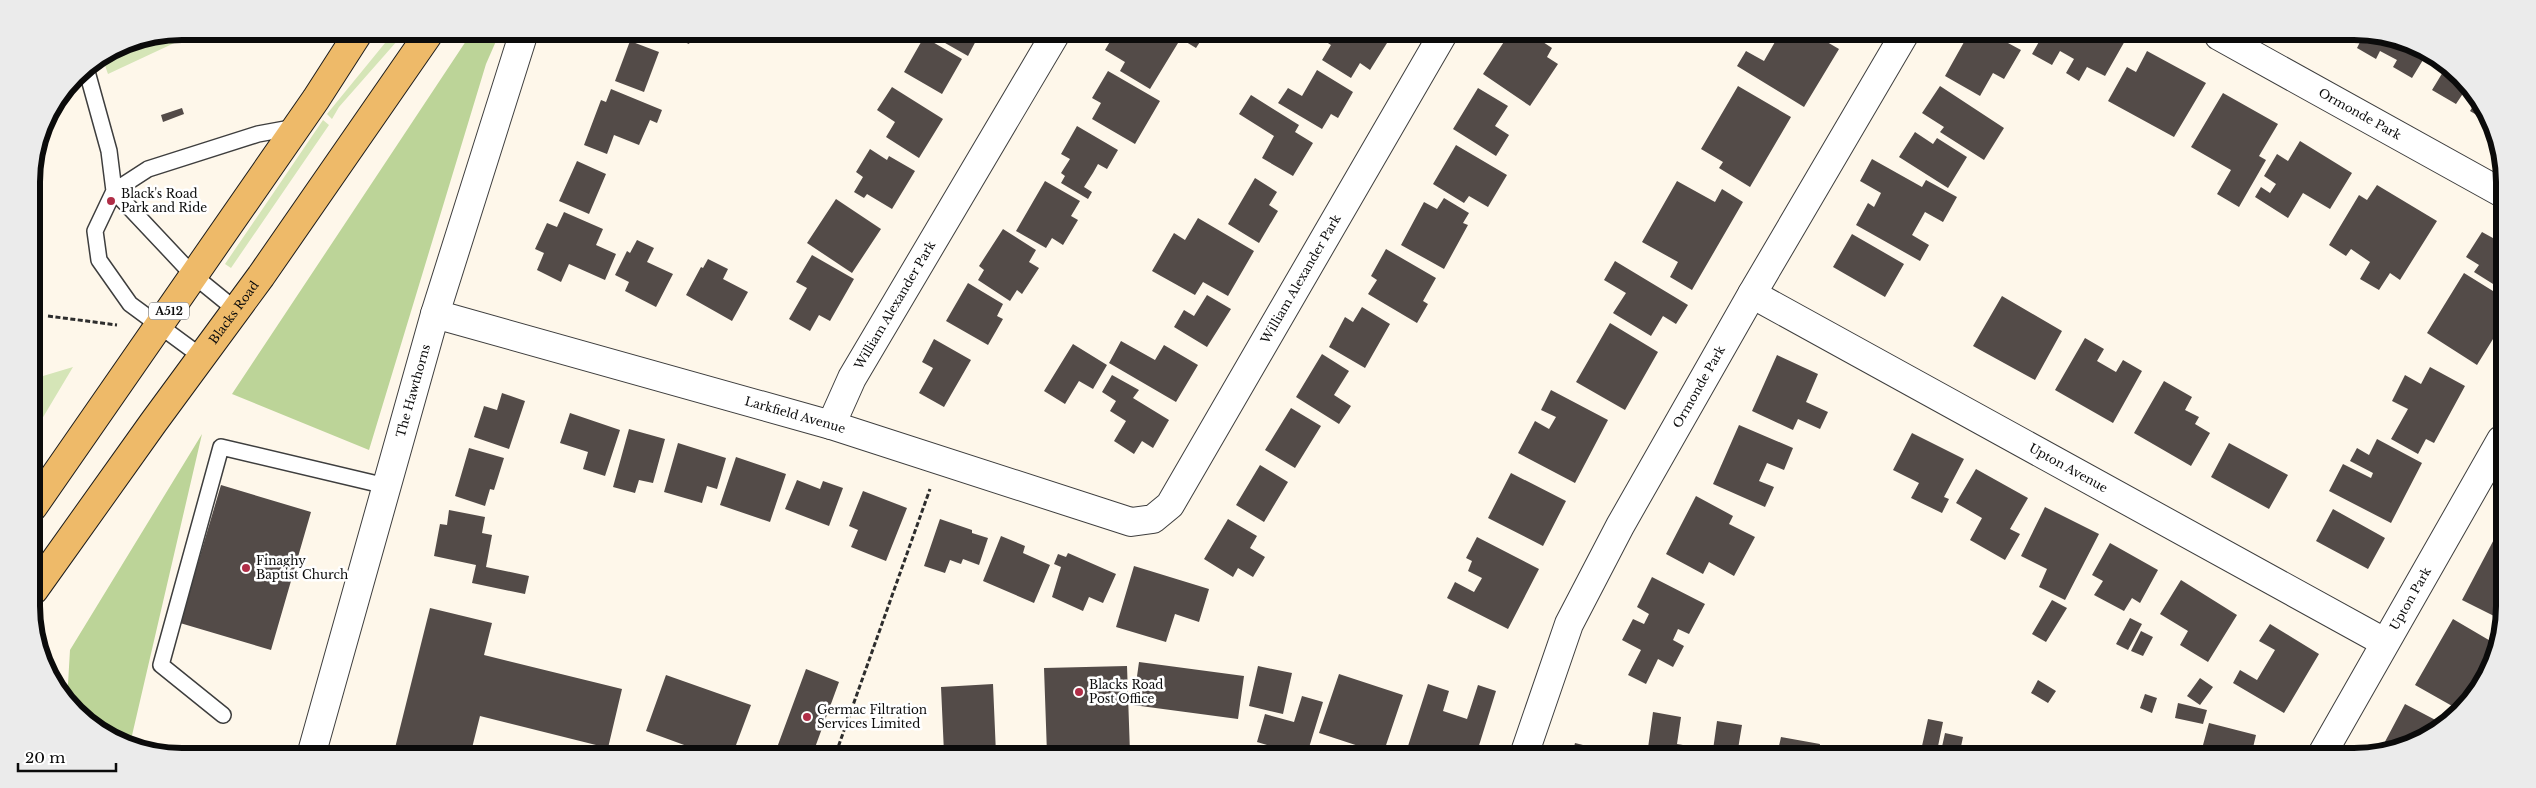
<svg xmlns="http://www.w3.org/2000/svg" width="2536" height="788" font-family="'Libre Baskerville',serif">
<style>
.green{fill:#d5e5b7}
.forest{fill:#bcd498}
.building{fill:#534b48}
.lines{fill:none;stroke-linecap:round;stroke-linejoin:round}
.lane-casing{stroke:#3e3e3e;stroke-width:18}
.street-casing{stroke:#3e3e3e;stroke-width:30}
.primary-casing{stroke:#1c1c1c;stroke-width:30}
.path{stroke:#2d2d2d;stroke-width:3;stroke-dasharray:5 2.5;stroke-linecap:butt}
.lane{stroke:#fff;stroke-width:15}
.street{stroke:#fff;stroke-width:28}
.primary{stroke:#eeba69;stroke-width:28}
.poi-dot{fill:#b02e47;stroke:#fff;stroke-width:2}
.labels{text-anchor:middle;stroke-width:5;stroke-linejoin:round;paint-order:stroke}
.shield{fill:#fff;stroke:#545454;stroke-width:1}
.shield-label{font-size:11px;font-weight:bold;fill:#0b0b0b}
.street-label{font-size:12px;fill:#0b0b0b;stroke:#fff}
.poi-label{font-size:12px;fill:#0b0b0b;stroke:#fff;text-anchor:start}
.rim{fill:none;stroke:#0b0b0b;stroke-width:6}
</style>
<rect width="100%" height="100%" fill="#fef7ea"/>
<!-- green -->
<path class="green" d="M182,31H200L108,74L102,57L124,43Z
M394,32H405L339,107L332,119L327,114Z
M323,120L329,125L231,268L225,264Z
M73,367L33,434V379Z"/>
<!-- forest -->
<path class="forest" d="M472,32H500L486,64L369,450L232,394Z
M202,434L130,744L75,713L67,701L70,650Z"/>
<!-- building -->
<path class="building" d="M660,32H694L689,44Z
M932,33H980L968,56L931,35Z
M1115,33H1162L1178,43L1150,89L1120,71L1125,62L1105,50Z
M1173,34H1205L1196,48Z
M1314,34H1373L1387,43L1370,70L1360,63L1351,78L1322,60L1331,45Z
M1509,34L1517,37L1519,34H1531L1552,48L1547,57L1558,64L1530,106L1483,74Z
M1779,35H1815L1839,49L1804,107L1737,66L1746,51L1764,61Z
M1968,35H2012L2008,43L2021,50L2004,79L1993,73L1980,96L1945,76Z
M2046,36H2120L2126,39L2105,76L2087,67L2079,81L2066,73L2074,59L2060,51L2052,65L2032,54L2040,40L2043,42Z
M2363,36H2393L2426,55L2412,78L2393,67L2397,60L2380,51L2376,59L2357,48Z
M924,37L962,59L942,94L904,72Z
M630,41L659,52L644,92L615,81Z
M2147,51L2206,83L2174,137L2108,101L2127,67L2136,72Z
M2446,67L2461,75L2489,115L2490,123L2470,111L2477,100L2464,92L2456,104L2432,90Z
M1317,70L1353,92L1338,118L1331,114L1322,129L1278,103L1288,88L1302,96Z
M1108,71L1160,101L1135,144L1092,119L1101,103L1092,98Z
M1738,86L1791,117L1750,187L1719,168L1723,162L1701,149Z
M1940,86L2004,128L1984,160L1940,132L1944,127L1922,113Z
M892,87L943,119L919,158L886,137L895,122L877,110Z
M1478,88L1508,106L1495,126L1509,135L1496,156L1453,129Z
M611,89L662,110L657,123L650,120L639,145L614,135L607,154L584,145L601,100L606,102Z
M2223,93L2278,124L2259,156L2266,160L2239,207L2217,194L2231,170L2191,147Z
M1251,95L1299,125L1295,132L1313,143L1293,176L1262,158L1274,136L1239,114Z
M182,108L184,114L163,122L161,115Z
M1077,126L1118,150L1107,169L1098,164L1093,173L1084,187L1092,192L1088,199L1061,183L1065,176L1061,173L1070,159L1061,154Z
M1915,132L1933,144L1937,138L1967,157L1948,188L1899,157Z
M2300,141L2352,173L2330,209L2303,193L2288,218L2255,197L2261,187L2270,193L2276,184L2264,176L2277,154L2288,161Z
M1456,145L1507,175L1488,207L1469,196L1464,203L1433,184Z
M870,149L887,160L889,156L915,171L892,209L867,194L864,198L854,192L863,177L856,172Z
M1872,159L1922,187L1926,180L1957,197L1943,222L1925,212L1912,235L1929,245L1920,261L1856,225L1868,203L1874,207L1881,193L1860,181Z
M577,161L606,174L589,214L559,201Z
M1255,178L1277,192L1269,205L1278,211L1259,243L1228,224Z
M1045,181L1080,201L1071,216L1078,220L1063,245L1052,238L1046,248L1016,231Z
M1677,181L1715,202L1722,189L1743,202L1692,290L1670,277L1678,262L1642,242Z
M2377,185L2437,221L2400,280L2390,273L2379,290L2360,279L2370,262L2351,249L2346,256L2329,245L2359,195L2367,200Z
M1444,198L1469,213L1463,223L1468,225L1444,269L1401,245L1424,202L1437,209Z
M836,199L881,229L852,273L807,243Z
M564,212L603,229L596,245L616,254L605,280L569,264L561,282L537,270L544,253L535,249L547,223L557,227Z
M1198,218L1254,251L1228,296L1203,282L1195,295L1152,271L1174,233L1185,240Z
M1003,229L1036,250L1029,262L1039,268L1022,294L1017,290L1010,301L978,280L984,270L979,266Z
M2482,232L2502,243L2501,289L2474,272L2479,265L2466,257Z
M1852,234L1904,264L1885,297L1833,267Z
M637,240L654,248L647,262L673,274L656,307L625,291L629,282L615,275L627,251L630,253Z
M1386,249L1436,278L1423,301L1428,304L1417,323L1368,294L1377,280L1371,276Z
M812,255L854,279L830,321L819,315L810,331L789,319L807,288L796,282Z
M708,259L728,269L723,279L748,292L732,321L686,295L701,267L703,268Z
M1615,261L1688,305L1676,324L1663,316L1651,336L1613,313L1626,293L1604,280Z
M2464,273L2501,296V326L2477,365L2427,333Z
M968,283L1003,304L997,316L1003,319L988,345L946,321Z
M1207,295L1231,309L1207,347L1174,327L1184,310L1194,316Z
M2002,296L2062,331L2035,380L1973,346Z
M1362,307L1390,324L1365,368L1329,347L1345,317L1353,322Z
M1610,323L1658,352L1625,410L1576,382Z
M2085,338L2104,349L2097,361L2116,372L2123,360L2142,371L2113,423L2055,390Z
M934,339L971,360L944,407L919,393L933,368L922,362Z
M1121,341L1155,360L1164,345L1198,365L1176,402L1109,363Z
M1073,344L1107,365L1093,389L1079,381L1065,404L1044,391Z
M1322,354L1349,371L1334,395L1351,406L1339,424L1296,397Z
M1777,355L1818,374L1806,402L1828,412L1820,429L1798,419L1793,430L1752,411Z
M2430,367L2465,386L2434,443L2426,439L2418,454L2391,439L2408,409L2392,401L2405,375L2421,384Z
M1112,375L1139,390L1133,398L1169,420L1153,448L1142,441L1134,454L1114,441L1126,421L1110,411L1116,401L1102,392Z
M2164,381L2192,397L2185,410L2199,417L2195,424L2210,433L2191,466L2134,433Z
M1551,390L1608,420L1575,483L1518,453L1535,421L1549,429L1556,417L1541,410Z
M502,393L525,401L509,449L474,437L484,406L497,410Z
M1291,408L1321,426L1295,468L1265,450Z
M570,413L620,430L605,476L583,469L588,452L560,443Z
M1739,425L1793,448L1784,470L1767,463L1759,481L1774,487L1765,507L1713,484Z
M629,429L665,439L653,483L639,480L635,493L613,487Z
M1912,433L1964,459L1944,497L1949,499L1942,513L1911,498L1919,483L1893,470Z
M2377,439L2422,463L2391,523L2329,491L2343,464L2371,478L2373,473L2350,461L2357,448L2369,455Z
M678,443L726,458L717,489L707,486L702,503L664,492Z
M2229,443L2288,475L2269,509L2211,477Z
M469,448L504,458L494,490L490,489L485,506L455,496Z
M736,457L786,474L770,522L720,505Z
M1260,465L1288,482L1264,522L1236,505Z
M1976,469L2028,498L2010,529L2020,534L2005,560L1970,540L1982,518L1956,503Z
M1511,473L1566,501L1543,546L1488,518Z
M797,480L820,489L823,481L843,488L829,526L785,509Z
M221,485L311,512L271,650L180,623Z
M863,491L907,508L886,561L851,547L858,530L849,526Z
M1696,496L1733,516L1729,524L1755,537L1734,576L1709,562L1703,574L1666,554Z
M2045,507L2099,534L2065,600L2039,587L2047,569L2021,556Z
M2333,509L2385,538L2368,569L2316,541Z
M449,510L485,517L482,533L492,535L486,567L529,576L525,594L472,583L476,565L434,556L440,524L447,525Z
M940,519L972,530V533L988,538L979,565L963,559L961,564L950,560L945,573L924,566Z
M1228,519L1257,536L1250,548L1265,557L1253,577L1238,568L1233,577L1204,559Z
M2500,528V614L2498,618L2462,600Z
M1001,536L1025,546L1023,553L1050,565L1034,603L983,581Z
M1477,537L1539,569L1508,629L1447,598L1455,582L1474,592L1482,578L1468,571L1472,561L1466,558Z
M2110,543L2158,570L2140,603L2132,598L2124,611L2094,595L2103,581L2092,575Z
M1068,553L1116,574L1103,603L1089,597L1083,611L1052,597L1061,567L1054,564L1058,554L1066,557Z
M1134,566L1209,589L1199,622L1175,614L1166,642L1116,627Z
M1652,577L1705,604L1689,634L1678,629L1673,640L1684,646L1673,667L1658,659L1646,684L1628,675L1641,650L1622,640L1633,619L1644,624L1649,614L1637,607Z
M2181,580L2237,615L2208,662L2180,645L2188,631L2160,614Z
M2052,600L2067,608L2046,642L2032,634Z
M430,608L492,623L484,655L622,689L608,748L480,716L471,752H411L395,748Z
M2130,618L2142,624L2128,650L2116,644Z
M2453,619L2499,646L2491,664L2484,660L2468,689L2476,694L2461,711L2415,685Z
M2270,624L2319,654L2284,713L2233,683L2240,670L2257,680L2275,650L2259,641Z
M2141,631L2153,637L2143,656L2131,651Z
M1139,662L1244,676L1238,719L1133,705Z
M1127,666L1130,753L1047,754L1044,668Z
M1258,666L1292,673L1283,714L1249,706Z
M806,669L839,682L813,753H775Z
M1339,674L1403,695L1383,754L1319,733Z
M666,675L751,705L733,753H706L646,731Z
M2200,678L2213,687L2200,705L2187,696Z
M2038,680L2056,691L2048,703L2031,693Z
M993,684L996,754L944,753L941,687Z
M1428,684L1449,691L1443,711L1467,719L1478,685L1496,691L1476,755L1432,754L1408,746Z
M2145,694L2157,698L2152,713L2140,708Z
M1302,696L1323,702L1307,754H1296L1257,742L1265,714L1294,722Z
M2178,703L2207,710L2203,724L2175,718Z
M2405,704L2445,725L2412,745L2379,753Z
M1653,712L1681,717L1677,744L1713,750L1717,721L1742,725L1737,755H1647Z
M1928,719L1943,722L1936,756L1920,755Z
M2209,723L2256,735L2251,756H2200Z
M1945,733L1963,737L1959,756H1940Z
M1781,737L1820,744L1818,755H1777Z
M1575,743L1619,754V755H1572Z"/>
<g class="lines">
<defs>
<path id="lane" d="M86,68L109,151L114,191L193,275L236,310
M202,357L130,304L99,260L95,231L114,191L148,169L258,134L296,127
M223,715L161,665L221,447L386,486"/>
<g id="street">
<path id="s1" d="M2219,36L2502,193"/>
<path id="s2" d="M1752,294L2384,642"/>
<path id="s3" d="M435,314L831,425L1131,522L1153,519L1170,505L1443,34"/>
<path id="s4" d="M831,425L852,378L1056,33"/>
<path id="s5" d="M312,752L435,314L524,32"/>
<path id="s6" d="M1524,755L1569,624L1620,526L1752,294L1904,35"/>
<path id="s7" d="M2321,756L2501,440"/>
</g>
<g id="primary">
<path d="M33,507L316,99L359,32"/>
<path id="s8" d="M34,590L153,423L261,276L430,32"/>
</g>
</defs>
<!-- lane casing -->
<use href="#lane" class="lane-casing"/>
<!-- street casing -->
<use href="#street" class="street-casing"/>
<!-- primary casing -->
<use href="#primary" class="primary-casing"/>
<!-- path -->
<path class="path" d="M48,316L117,325
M836,753L930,489"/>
<!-- lane -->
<use href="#lane" class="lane"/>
<!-- street -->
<use href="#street" class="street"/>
<!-- primary -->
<use href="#primary" class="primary"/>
</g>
<!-- markers -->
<g class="poi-dot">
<circle cx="111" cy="201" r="5"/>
<circle cx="246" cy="568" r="5"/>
<circle cx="1079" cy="692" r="5"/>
<circle cx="807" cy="717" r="5"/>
</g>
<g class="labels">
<!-- shield labels -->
<rect class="shield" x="149" y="302.5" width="40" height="17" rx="4"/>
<g class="shield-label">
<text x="169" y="315">A512</text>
</g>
<!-- street labels -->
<g class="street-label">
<text dy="4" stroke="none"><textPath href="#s1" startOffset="161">Ormonde Park</textPath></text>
<text dy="4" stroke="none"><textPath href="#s3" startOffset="1032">William Alexander Park</textPath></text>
<text dy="4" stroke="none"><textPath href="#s4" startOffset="136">William Alexander Park</textPath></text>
<text dy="4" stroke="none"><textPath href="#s8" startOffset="342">Blacks Road</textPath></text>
<text dy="4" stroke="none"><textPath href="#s6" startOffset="409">Ormonde Park</textPath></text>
<text dy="4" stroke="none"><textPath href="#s5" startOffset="375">The Hawthorns</textPath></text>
<text dy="4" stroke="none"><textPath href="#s3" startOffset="374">Larkfield Avenue</textPath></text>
<text dy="4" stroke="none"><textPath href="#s2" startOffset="361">Upton Avenue</textPath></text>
<text dy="4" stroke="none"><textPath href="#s7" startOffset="181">Upton Park</textPath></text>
</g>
<!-- poi labels -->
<g class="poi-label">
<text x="121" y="198">Black's Road<tspan x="121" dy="14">Park and Ride</tspan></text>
<text x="256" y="565">Finaghy<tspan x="256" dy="14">Baptist Church</tspan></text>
<text x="1089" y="689">Blacks Road<tspan x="1089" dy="14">Post Office</tspan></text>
<text x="817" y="714">Germac Filtration<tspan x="817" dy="14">Services Limited</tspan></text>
</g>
</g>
<!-- crop -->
<path d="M0 0H2536V788H0ZM182 40H2354A142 142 0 0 1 2496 182V606A142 142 0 0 1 2354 748H182A142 142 0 0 1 40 606V182A142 142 0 0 1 182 40Z" fill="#ebebeb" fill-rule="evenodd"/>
<path class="rim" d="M182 40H2354A142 142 0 0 1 2496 182V606A142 142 0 0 1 2354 748H182A142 142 0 0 1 40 606V182A142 142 0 0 1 182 40Z"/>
<!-- scale -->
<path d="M18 763v8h98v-8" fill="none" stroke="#0b0b0b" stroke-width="2.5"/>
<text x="25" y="763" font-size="15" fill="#0b0b0b" stroke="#ffffff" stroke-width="4" paint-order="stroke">20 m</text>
</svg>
